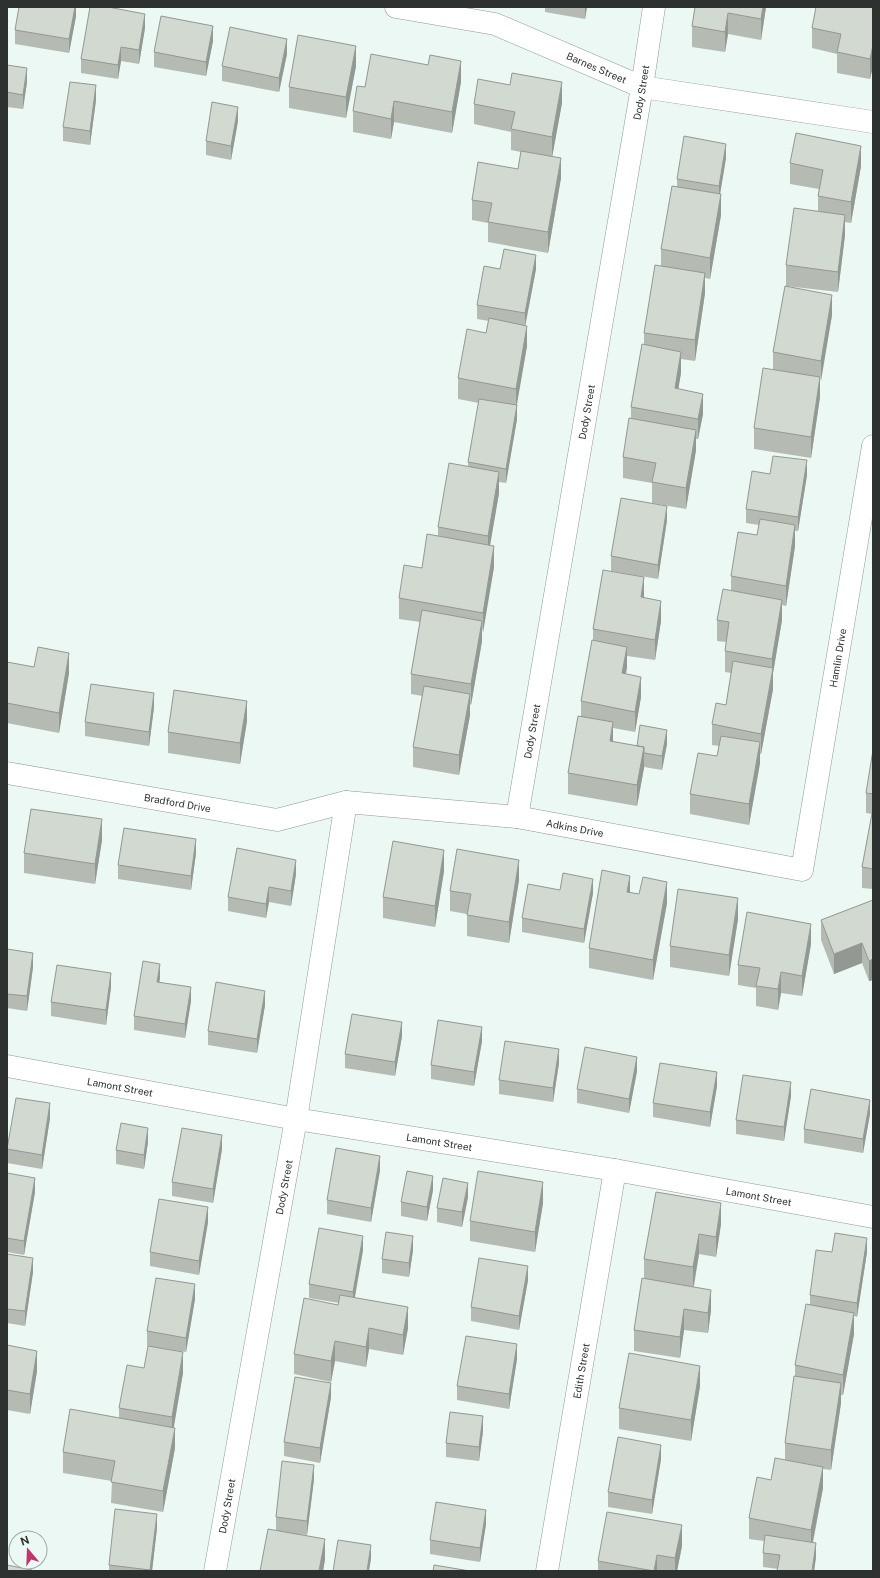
<svg xmlns="http://www.w3.org/2000/svg" width="880" height="1578" font-family="'Public Sans',sans-serif">
<style>
.lines{fill:none;stroke-linecap:round;stroke-linejoin:round}
.minor-casing{stroke:#8e9a96;stroke-width:23}
.minor{stroke:#fff;stroke-width:22}
.wall{fill:#b5bbb3}
.shaded-wall{fill:#939892}
.building{fill:#d2d9d0;stroke:#939892}
.labels{text-anchor:middle;stroke-width:3;stroke-linejoin:round;paint-order:stroke}
.street-label{font-size:10px;fill:#2d3230;stroke:#ebf8f3}
</style>
<rect width="100%" height="100%" fill="#ebf8f3"/>
<g class="lines">
<defs>
<g id="minor">
<path id="s1" d="M396,7L495,24L642,87L873,122"/>
<path id="s2" d="M7,773L277,820L346,802L517,817L802,870L873,446"/>
<path id="s3" d="M517,817L642,87L654,7"/>
<path id="s4" d="M7,1066L296,1119L615,1170L873,1217"/>
<path id="s5" d="M215,1571L296,1119L346,802"/>
<path id="s6" d="M547,1571L615,1170"/>
</g>
</defs>
<!-- minor casing -->
<use href="#minor" class="minor-casing"/>
<!-- minor -->
<use href="#minor" class="minor"/>
</g>
<!-- wall -->
<path class="wall" d="M76,7V16L69,53L15,44V30Z
M545,7H587L585,19L545,12Z
M695,7H766L761,40L728,34L725,52L692,47V26Z
M873,7V66L870,79L837,73V54L812,48V28Z
M145,28L139,64L121,61L118,79L81,73V59Z
M213,41L206,76L154,67V52Z
M287,54L279,92L222,81V66Z
M7,65L27,82L23,109L7,107Z
M356,66L346,118L289,108V87Z
M461,82L452,133L394,122L391,139L353,132V111L365,87Z
M96,100L90,145L63,141V127Z
M562,103L552,156L561,178L548,253L488,242V223L472,220V200L518,169L521,152L511,150V132L474,124V104Z
M238,121L231,160L206,155V141Z
M726,158L720,194L721,215L710,279L705,278V293L695,361L681,359V373L678,389L703,414L698,439H696V450L686,509L652,503V483L623,478V457L631,419V407L644,345V333L661,266V249L677,187V179Z
M790,163L861,166L851,223L845,222V235L838,292L786,286V265L818,211V196L819,189L790,184Z
M500,269H536L525,325L527,346L516,405L517,419L506,483L499,482V493L490,545L494,567L482,633V641L471,705L470,704V715L459,775L413,767V747L422,696L411,694V674L420,622L399,619V598L422,568L438,536V527L468,467V462L479,403L458,399V378L486,333L489,321L477,319V305Z
M832,315L820,381V397L811,458L754,449V428L773,369V352Z
M770,474L807,475L798,531H795V546L786,606L782,605V620L773,673V689L761,754H760V763L749,825L690,814V794L717,756L719,746L712,745V724L726,705L731,673L725,672V651L726,642L717,641V620L731,591V576L757,535L759,525L746,523V509Z
M667,520L658,579L611,571V556Z
M644,598L661,621L655,660L627,656V667L626,674L641,697L635,732L613,728V742L637,746L667,744L662,770L644,767L637,806L568,794V773L581,716V701L593,640V629Z
M7,664L34,667L69,673L59,733L7,723Z
M154,707L149,746L85,736V722Z
M247,721L240,764L168,753V732Z
M873,750V889L862,888V867L872,814L866,813V793Z
M102,840L95,884L24,873V853Z
M196,853L191,890L118,879V865Z
M444,871L435,927L383,918V897Z
M296,874L291,906L269,902L266,918L228,911V897Z
M519,880L509,943L467,936V914L450,911V891Z
M560,890L593,893L584,943L522,932V918Z
M630,893L639,894L667,903L653,980L589,968V948Z
M873,900V980L869,981L862,963L834,974L821,940V920Z
M738,919L729,976L670,967V946Z
M811,944L802,996L781,993L778,1010L756,1006V988L738,985V965Z
M7,949L33,967L27,1011L7,1008Z
M160,978L159,982L191,1001L185,1038L134,1030V1016Z
M111,987L106,1025L51,1016V1002Z
M265,1005L257,1053L208,1045V1031Z
M402,1036L395,1076L345,1068V1054Z
M482,1041L474,1086L431,1079V1065Z
M559,1063L553,1102L499,1094V1080Z
M637,1071L629,1113L577,1103V1089Z
M717,1086L710,1127L653,1117V1103Z
M791,1096L784,1141L736,1134V1120Z
M870,1114L863,1153L804,1143V1129Z
M50,1118L42,1169L7,1163V1149Z
M148,1142L144,1169L116,1164V1150Z
M222,1149L213,1203L172,1196V1182Z
M380,1170L371,1222L327,1214V1200Z
M7,1173L35,1192L24,1255L7,1252Z
M433,1190L427,1221L401,1216V1202Z
M468,1197L462,1227L437,1222V1208Z
M543,1203L535,1252L470,1241V1221Z
M208,1222L199,1275L150,1266V1252Z
M721,1224L716,1257L699,1254L694,1287L711,1310L708,1333L684,1330L680,1358L634,1351V1330L644,1279V1259Z
M363,1250L355,1298L408,1328L403,1355L369,1349L366,1367L335,1361L331,1382L294,1374V1354L338,1305L339,1303L309,1298V1284Z
M413,1250L409,1277L382,1273V1259Z
M832,1252H867L857,1317L854,1316V1334L843,1395H841V1403L831,1470L823,1469V1488L813,1543L816,1557L814,1571H777L778,1569L763,1567V1553L764,1541L749,1539V1518L771,1480L785,1460V1443L795,1376V1365L810,1304V1295Z
M7,1254L33,1272L25,1326L7,1323Z
M528,1280L519,1330L471,1321V1307Z
M195,1299L186,1352L147,1346V1331Z
M7,1324V1346L37,1371L30,1414L7,1410Z
M517,1359L509,1409L457,1400V1386Z
M144,1368L183,1373L173,1427L175,1448L163,1512L111,1503L112,1481L63,1473V1452L119,1418V1408Z
M700,1386L691,1441L619,1429V1408Z
M331,1397L320,1463L284,1456V1442Z
M483,1431L479,1461L446,1457V1443Z
M661,1459L652,1514L608,1507V1492Z
M314,1479L307,1535L297,1534L325,1559L323,1571H260L276,1530V1517Z
M486,1524L480,1562L430,1554V1540Z
M157,1528L152,1571H109V1565Z
M682,1546L677,1571H598V1561Z"/>
<!-- shaded-wall -->
<path class="shaded-wall" d="M75,7H76V16L69,53V39Z
M585,7H587L585,19Z
M763,7H766L761,40V19Z
M728,13V34L725,52V32Z
M145,14V28L139,64V50Z
M213,26V41L206,76V62Z
M287,39V54L279,92V78Z
M873,45V66L870,79V59Z
M356,46V66L346,118V97Z
M121,47V61L118,79V65Z
M461,61V82L452,133V112Z
M27,68V82L23,109V95Z
M562,82V103L552,158V137Z
M96,85V100L90,145V131Z
M394,101V122L391,139V119Z
M238,107V121L231,160V146Z
M726,144V158L719,200V186Z
M861,146V166L851,223V202Z
M561,158V178L548,253V232Z
M721,194V215L710,279V258Z
M845,215V235L838,292V272Z
M536,255V269L525,327V313Z
M705,273V293L695,361V340Z
M832,295V315L821,381V361Z
M527,326V346L516,410V389Z
M681,352V373L675,409V388Z
M820,377V397L811,458V437Z
M703,394V414L698,439V419Z
M517,405V419L506,483V469Z
M696,430V450L686,509V488Z
M807,460V475L798,531V517Z
M499,472V493L488,557V536Z
M667,506V520L658,579V565Z
M795,525V546L786,606V586Z
M494,546V567L483,633V613Z
M644,577V598L641,597Z
M782,600V620L773,673V689L761,754V734L772,676V659Z
M661,601V621L655,660V640Z
M482,621V641L471,705V684Z
M627,647V667L622,694V673Z
M69,653V673L59,733V713Z
M641,677V697L635,732V712Z
M154,693V707L149,746V732Z
M470,694V715L459,775V755Z
M247,701V721L240,764V743Z
M613,722V743L610,741Z
M667,730V744L662,770V756Z
M760,742V763L749,825V804Z
M644,747V768L637,806V785Z
M102,819V840L95,884V864Z
M196,839V853L191,890V876Z
M444,850V871L435,927V906Z
M296,860V874L291,906V891Z
M519,860V880L509,943V922Z
M630,876V896L627,892Z
M593,879V893L584,943V929Z
M667,882V903L653,980V960Z
M269,887V902L266,918V904Z
M738,898V919L729,976V955Z
M811,924V944L802,996V976Z
M862,943V963L834,974V954Z
M33,953V967L27,1011V996Z
M873,959V980L869,981V961Z
M160,964V978L157,996V982Z
M781,972V993L778,1010V989Z
M111,973V987L106,1025V1010Z
M191,987V1001L185,1038V1024Z
M265,991V1005L257,1053V1039Z
M402,1022V1036L395,1076V1062Z
M482,1027V1041L474,1086V1072Z
M559,1049V1063L553,1102V1088Z
M637,1057V1071L629,1113V1099Z
M717,1072V1086L710,1127V1112Z
M791,1082V1096L784,1141V1127Z
M870,1100V1114L863,1153V1139Z
M50,1103V1118L42,1169V1155Z
M148,1128V1142L144,1169V1155Z
M222,1135V1149L213,1203V1189Z
M380,1156V1170L371,1222V1208Z
M433,1176V1190L427,1221V1207Z
M35,1178V1192L24,1255V1241Z
M543,1182V1203L535,1252V1232Z
M468,1183V1197L462,1227V1212Z
M721,1203V1224L716,1257V1237Z
M208,1207V1222L199,1275V1261Z
M699,1234V1254L693,1288V1267Z
M363,1236V1250L353,1306V1292Z
M413,1236V1250L409,1277V1263Z
M867,1238V1252L857,1317V1303Z
M33,1258V1272L25,1326V1311Z
M528,1266V1280L519,1330V1316Z
M195,1284V1299L186,1352V1338Z
M711,1290V1310L708,1333V1313Z
M408,1307V1328L403,1355V1335Z
M684,1309V1330L680,1358V1337Z
M854,1313V1334L843,1395V1375Z
M8,1324V1344L7,1347V1327Z
M369,1328V1349L366,1367V1347Z
M335,1341V1361L331,1382V1361Z
M517,1344V1359L509,1409V1394Z
M37,1351V1371L30,1414V1394Z
M183,1352V1373L172,1438V1417Z
M700,1366V1386L691,1441V1420Z
M331,1383V1397L320,1463V1448Z
M841,1383V1403L831,1470V1450Z
M483,1416V1431L479,1461V1447Z
M175,1428V1448L163,1512V1491Z
M661,1445V1459L652,1514V1500Z
M314,1465V1479L307,1535V1521Z
M823,1467V1488L811,1550V1530Z
M486,1510V1524L480,1562V1548Z
M157,1514V1528L152,1571H150Z
M682,1525V1546L677,1571H675V1558Z
M325,1539V1559L323,1571H319Z
M816,1543V1557L814,1571H812Z
M371,1545V1559L369,1571H367Z
M657,1555V1571H654Z"/>
<!-- building -->
<path class="building" d="M19,7H75L69,39L15,30Z
M90,7H108L145,14L139,50L121,47L118,65L81,59Z
M695,7H763L761,19L728,13L725,32L692,26Z
M816,7H873V45L870,59L837,52L841,34L812,28Z
M161,16L213,26L206,62L154,52Z
M230,27L287,39L279,78L222,66Z
M298,35L356,46L346,97L289,87Z
M371,54L428,65L430,55L461,61L452,112L394,101L391,119L353,111L357,86L365,87Z
M7,65L27,68L23,95L7,92Z
M512,73L562,82L552,137L511,129L515,112L474,104L478,79L510,85Z
M70,82L96,85L90,131L63,127Z
M212,102L238,107L231,146L206,141Z
M796,133L861,146L851,202L818,196L823,170L790,163Z
M684,136L726,144L719,186L677,179Z
M521,151L561,158L548,232L488,222L492,203L472,200L478,162L518,169Z
M672,186L721,194L710,258L661,249Z
M794,208L845,215L838,272L786,265Z
M504,249L536,255L525,313L477,305L484,266L500,269Z
M655,265L705,273L695,340L644,333Z
M785,286L832,295L821,361L773,352Z
M489,318L527,326L516,389L458,378L467,329L486,333Z
M642,344L681,352L675,388L703,394L698,419L631,407Z
M763,368L820,377L811,437L754,428Z
M479,399L517,405L506,469L468,462Z
M629,418L696,430L686,488L652,482L656,463L623,457Z
M773,456L807,460L798,517L746,509L752,471L770,474Z
M449,463L499,472L488,536L438,527Z
M621,498L667,506L658,565L611,556Z
M760,519L795,525L786,586L731,576L738,532L757,535Z
M427,534L494,546L483,613L399,598L404,565L422,568Z
M603,570L644,577L641,597L661,601L655,640L593,629Z
M723,589L782,600L772,659L725,651L729,622L717,620Z
M422,610L482,621L471,684L411,674Z
M592,640L627,647L622,673L641,677L635,712L581,701Z
M38,647L69,653L59,713L7,703V662L34,667Z
M733,661L773,668L761,734L712,724L716,703L726,705Z
M91,684L154,693L149,732L85,722Z
M424,686L470,694L459,755L413,747Z
M174,690L247,701L240,743L168,732Z
M578,716L613,722L610,741L644,747L637,785L568,773Z
M640,725L667,730L662,756L644,753V747L637,746Z
M721,736L760,742L749,804L690,794L698,753L717,756Z
M873,750V794L866,793Z
M873,808V869L862,867Z
M31,809L102,819L95,864L24,853Z
M124,828L196,839L191,876L118,865Z
M393,841L444,850L435,906L383,897Z
M237,848L296,860L291,891L269,887L266,904L228,897Z
M457,849L519,860L509,922L467,915L471,894L450,891Z
M602,870L630,876L627,892L639,894L643,877L667,882L653,960L589,948Z
M563,873L593,879L584,929L522,918L528,884L560,890Z
M678,889L738,898L729,955L670,946Z
M873,900V959L869,961L862,943L834,954L821,920Z
M747,912L811,924L802,976L781,972L778,989L756,986L760,968L738,965Z
M7,949L33,953L27,996L7,994Z
M143,961L160,964L157,982L191,987L185,1024L134,1016Z
M57,965L111,973L106,1010L51,1002Z
M216,982L265,991L257,1039L208,1031Z
M352,1014L402,1022L395,1062L345,1054Z
M438,1020L482,1027L474,1072L431,1065Z
M505,1041L559,1049L553,1088L499,1080Z
M585,1047L637,1057L629,1099L577,1089Z
M660,1063L717,1072L710,1112L653,1103Z
M743,1075L791,1082L784,1127L736,1120Z
M811,1089L870,1100L863,1139L804,1129Z
M16,1098L50,1103L42,1155L7,1149Z
M121,1123L148,1128L144,1155L116,1150Z
M182,1128L222,1135L213,1189L172,1182Z
M336,1148L380,1156L371,1208L327,1200Z
M407,1171L433,1176L427,1207L401,1202Z
M478,1171L543,1182L535,1232L470,1221Z
M7,1173L35,1178L24,1241L7,1238Z
M443,1178L468,1183L462,1212L437,1208Z
M656,1192L721,1203L716,1237L699,1234L693,1267L644,1259Z
M159,1199L208,1207L199,1261L150,1252Z
M319,1228L363,1236L353,1292L309,1284Z
M386,1232L413,1236L409,1263L382,1259Z
M835,1233L867,1238L857,1303L810,1295L816,1250L832,1252Z
M7,1254L33,1258L25,1311L7,1309Z
M479,1258L528,1266L519,1316L471,1307Z
M156,1278L195,1284L186,1338L147,1331Z
M642,1278L711,1290L708,1313L684,1309L680,1337L634,1330Z
M340,1295L408,1307L403,1335L369,1328L366,1347L335,1341L331,1361L294,1354L304,1298L338,1305Z
M806,1304L854,1313L843,1375L795,1365Z
M466,1336L517,1344L509,1394L457,1386Z
M7,1345L37,1351L30,1394L7,1390Z
M148,1346L183,1352L172,1417L119,1408L127,1365L144,1368Z
M629,1353L700,1366L691,1420L619,1408Z
M794,1376L841,1383L831,1450L785,1443Z
M295,1377L331,1383L320,1448L284,1442Z
M70,1409L175,1428L163,1491L111,1482L115,1461L63,1452Z
M450,1412L483,1416L479,1447L446,1443Z
M618,1437L661,1445L652,1500L608,1492Z
M775,1458L823,1467L811,1530L749,1518L757,1477L771,1480Z
M282,1461L314,1465L307,1521L276,1517Z
M436,1502L486,1510L480,1548L430,1540Z
M115,1509L157,1514L150,1570L109,1565Z
M607,1512L682,1525L675,1558L657,1555L654,1571L598,1561Z
M268,1529L325,1539L319,1571H260Z
M765,1535L816,1543L812,1571H777L780,1555L763,1553Z
M338,1540L371,1545L367,1571H333Z
M7,1565L32,1570V1571H7Z
M434,1565L470,1571H433Z"/>
<g class="labels">
<!-- street labels -->
<g class="street-label">
<text dy="4" stroke="none"><textPath href="#s1" startOffset="211">Barnes Street</textPath></text>
<text dy="4" stroke="none"><textPath href="#s3" startOffset="735">Dody Street</textPath></text>
<text dy="4" stroke="none"><textPath href="#s3" startOffset="411">Dody Street</textPath></text>
<text dy="4" stroke="none"><textPath href="#s2" startOffset="1022">Hamlin Drive</textPath></text>
<text dy="4" stroke="none"><textPath href="#s3" startOffset="87">Dody Street</textPath></text>
<text dy="4" stroke="none"><textPath href="#s2" startOffset="173">Bradford Drive</textPath></text>
<text dy="4" stroke="none"><textPath href="#s2" startOffset="576">Adkins Drive</textPath></text>
<text dy="4" stroke="none"><textPath href="#s4" startOffset="115">Lamont Street</textPath></text>
<text dy="4" stroke="none"><textPath href="#s4" startOffset="439">Lamont Street</textPath></text>
<text dy="4" stroke="none"><textPath href="#s5" startOffset="390">Dody Street</textPath></text>
<text dy="4" stroke="none"><textPath href="#s4" startOffset="763">Lamont Street</textPath></text>
<text dy="4" stroke="none"><textPath href="#s6" startOffset="203">Edith Street</textPath></text>
<text dy="4" stroke="none"><textPath href="#s5" startOffset="66">Dody Street</textPath></text>
</g>
</g>
<!-- border -->
<rect width="880" height="1578" fill="none" stroke="#2d3230" stroke-width="16"/>
<!-- north arrow -->
<g transform="translate(28 1550) rotate(341)"><circle r="19" fill="#ebf8f3" stroke="#9fa9a5"/>
<path d="M0-3L7 15L0 10L-7 15Z" fill="#bf3570"/>
<text y="-6" font-size="11" font-weight="bold" text-anchor="middle" fill="#2d3230">N</text>
</g>
</svg>
